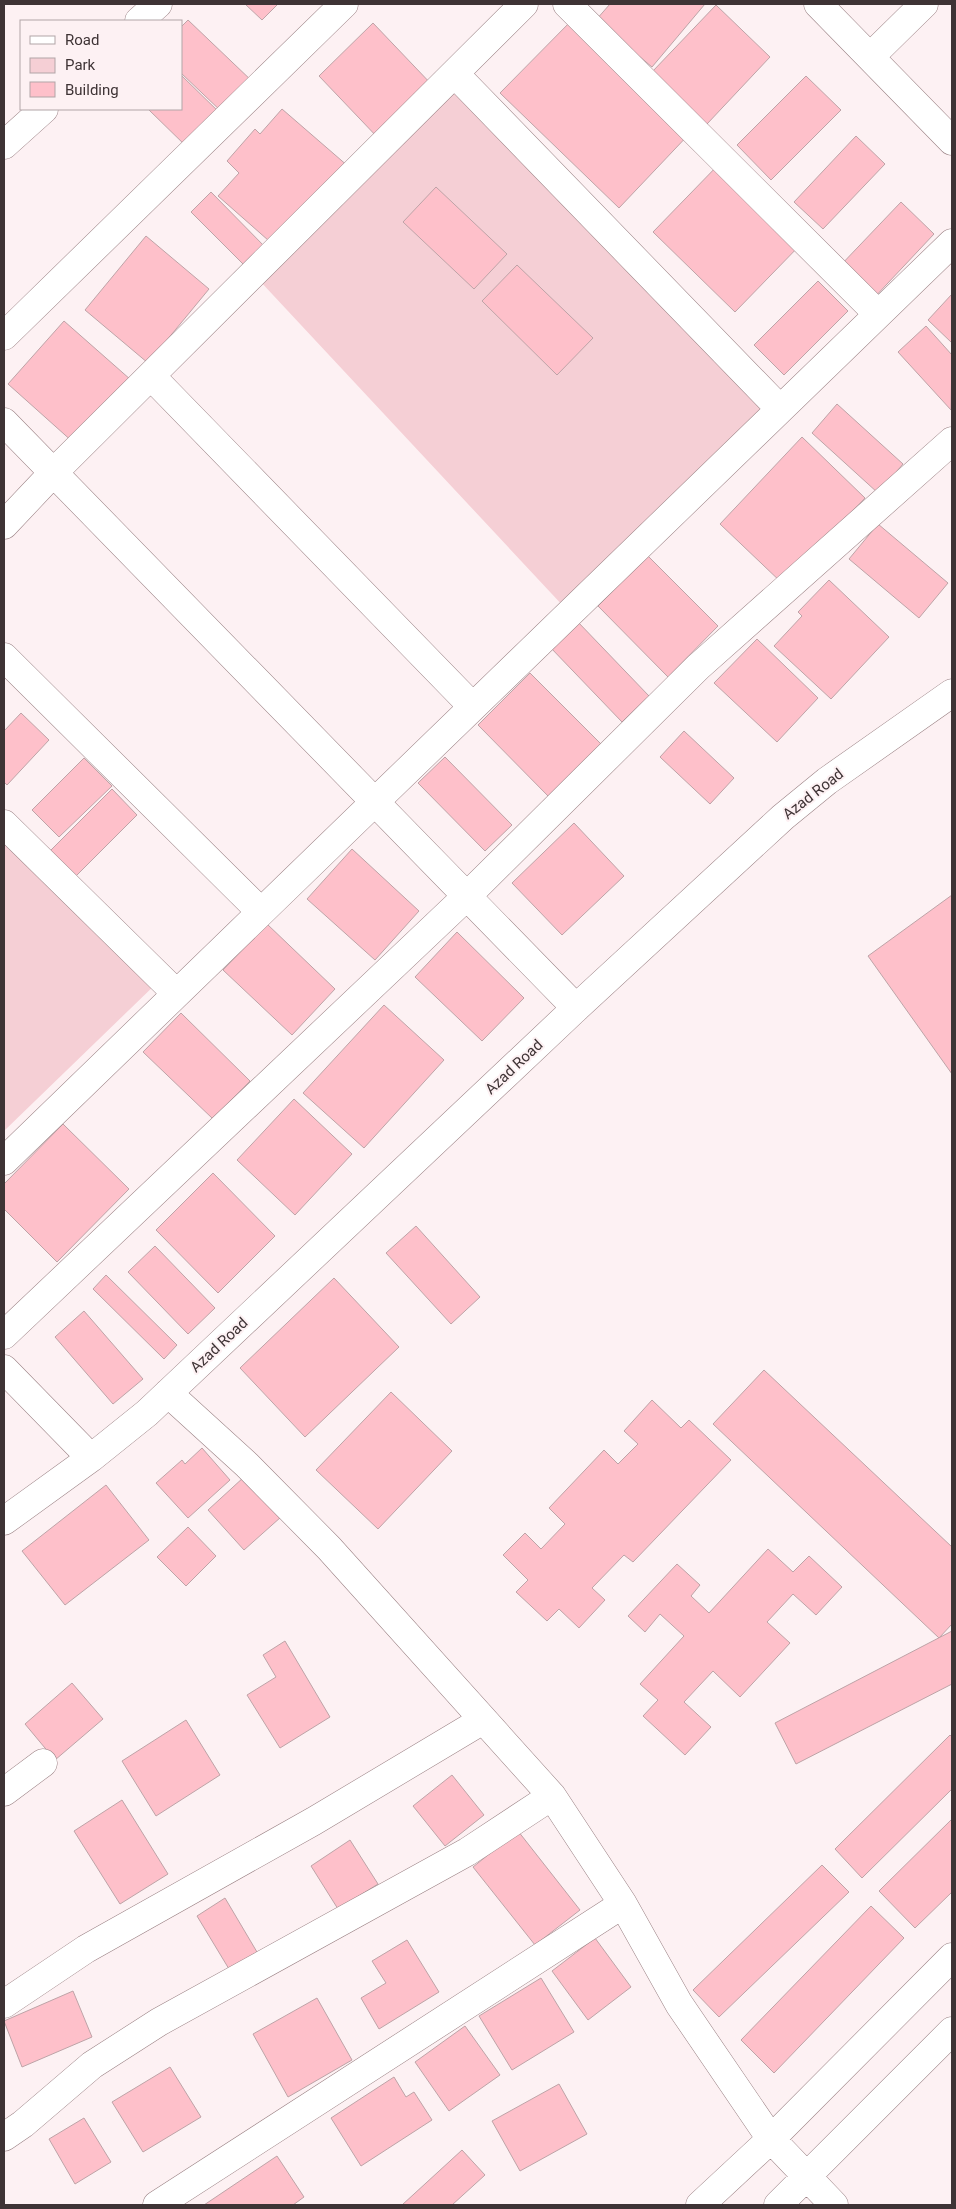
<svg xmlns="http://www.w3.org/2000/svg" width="956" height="2209" font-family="Roboto,sans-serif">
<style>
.green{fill:#f5cfd5}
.building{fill:#fec0ca;stroke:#bea3a7}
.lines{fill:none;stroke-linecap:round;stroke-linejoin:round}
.minor-casing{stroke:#9a8184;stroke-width:29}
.minor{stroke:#fff;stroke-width:28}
.labels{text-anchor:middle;stroke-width:4;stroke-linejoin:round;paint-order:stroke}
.street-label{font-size:15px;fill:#3e3335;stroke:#fdf1f3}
</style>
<rect width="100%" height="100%" fill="#fdf1f3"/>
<!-- green -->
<path class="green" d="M449,87L764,409L565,608L259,280Z
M4,830L160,980L4,1131Z"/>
<!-- building -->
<path class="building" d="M245,4H278L262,20Z
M610,4H705L652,67L596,20Z
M716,5L770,57L707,124L652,72Z
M575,17L692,131L619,208L500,93Z
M188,20L254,83L224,114L181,73V27Z
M373,23L434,87L380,140L319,76Z
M181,75L222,115L189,149L148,109H181Z
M806,76L841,110L771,180L737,145Z
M282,109L349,167L277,248L218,196L239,173L227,161L255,129L260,134Z
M856,136L885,164L823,229L794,202Z
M722,161L804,241L735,312L653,232Z
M436,187L507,254L474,289L403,222Z
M211,192L266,248L247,268L191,212Z
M901,202L934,234L872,300L838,268Z
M146,236L209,289L148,363L85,310Z
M517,265L593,338L557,375L482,301Z
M818,281L848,311L784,375L754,345Z
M952,294V343L928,320Z
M64,321L131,380L74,443L8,384Z
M926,326L952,355L951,410L898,352Z
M837,404L903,464L878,493L812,433Z
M802,437L865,498L783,584L720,524Z
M878,524L948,583L919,618L849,559Z
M648,556L718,626L668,677L598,606Z
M829,580L889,637L831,699L774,646L802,616L798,612Z
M577,621L649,696L622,722L550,647Z
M757,639L818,698L777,742L714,683Z
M530,673L602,745L550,798L478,725Z
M21,713L49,740L7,785L4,782V731Z
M684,731L734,778L710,804L660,757Z
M445,757L512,825L485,851L418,783Z
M84,758L112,786L59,837L32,810Z
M112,789L137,815L69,883L44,857Z
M574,823L624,876L562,935L512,883Z
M352,849L419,911L375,960L307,899Z
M952,895V1074L868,956Z
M267,924L335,989L292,1035L223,970Z
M457,932L524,998L482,1041L415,977Z
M384,1005L444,1060L364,1148L303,1093Z
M181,1013L250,1081L213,1119L143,1052Z
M294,1099L352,1154L295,1215L237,1160Z
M63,1124L129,1189L57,1262L4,1209V1184Z
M213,1173L275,1236L218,1293L156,1230Z
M416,1226L480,1297L451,1324L386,1253Z
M155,1246L215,1308L188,1334L128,1272Z
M106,1275L177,1345L164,1359L93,1289Z
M334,1278L399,1347L305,1437L240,1368Z
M84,1311L143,1379L113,1404L55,1337Z
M764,1370L952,1547V1624L939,1638L713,1424Z
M391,1392L452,1451L378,1529L316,1470Z
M652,1400L681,1428L689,1420L731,1460L633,1562L624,1555L592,1588L605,1600L579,1628L559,1609L547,1621L516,1592L528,1580L503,1555L525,1533L541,1549L565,1524L549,1508L604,1450L618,1464L638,1444L624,1431Z
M202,1448L230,1480L188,1518L156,1483L182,1460L185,1464Z
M244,1477L281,1517L244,1550L208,1510Z
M106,1485L149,1540L65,1605L22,1551Z
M188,1527L216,1556L186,1586L157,1557Z
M768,1549L793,1572L809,1556L842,1587L816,1615L793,1594L767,1622L790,1643L740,1697L713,1671L684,1702L711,1727L685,1755L643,1716L658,1700L640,1684L684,1636L660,1614L645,1632L628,1616L677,1564L700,1585L691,1596L709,1613Z
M952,1631V1684L796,1764L775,1723Z
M285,1641L330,1717L280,1748L247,1695L276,1677L263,1655Z
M72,1683L103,1719L55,1760L25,1724Z
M186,1720L220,1775L156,1816L122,1761Z
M950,1735L952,1737V1789L862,1878L835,1849Z
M452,1775L484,1815L445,1846L413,1806Z
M122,1800L168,1874L120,1904L74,1831Z
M952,1819V1892L915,1928L879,1891Z
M518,1831L580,1910L535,1945L473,1867Z
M350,1840L378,1884L338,1909L311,1866Z
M822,1865L849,1892L719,2017L693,1990Z
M225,1898L257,1952L229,1969L197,1916Z
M871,1906L904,1938L774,2073L741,2040Z
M595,1938L631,1987L588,2020L552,1971Z
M407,1940L439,1992L379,2029L361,1998L386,1983L372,1961Z
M541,1978L574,2032L512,2070L479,2016Z
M73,1991L92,2037L22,2067L4,2021Z
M317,1998L352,2060L288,2097L253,2034Z
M465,2026L500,2075L449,2111L415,2062Z
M170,2067L201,2117L143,2152L112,2102Z
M394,2077L406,2097L414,2092L432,2120L361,2166L331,2118Z
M559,2084L587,2134L520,2171L492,2121Z
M84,2118L111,2162L75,2184L49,2139Z
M462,2150L485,2175L452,2205H402Z
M277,2156L304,2197L293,2205H204Z"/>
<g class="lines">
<defs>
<path id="minor" d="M567,4L878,314
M818,4L952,141
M139,21L158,4
M870,57L924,4
M455,74L780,409
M4,145L44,109
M4,336L344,4
M151,376L472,706
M4,422L576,1008
M4,525L53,473L524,4
M4,657L260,911
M4,824L176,993
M4,1161L952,243
M4,1335L467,896L698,667L952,441
M4,1369L91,1458
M168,1393L247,1465L329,1548L552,1796L623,1904L679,2004L771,2139L834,2205
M4,1521L91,1458L147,1413L576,1008L783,817L827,781L952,693
M4,1792L43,1763
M4,2004L86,1949L314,1821L483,1720
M4,2137L23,2124L92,2065L159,2022L467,1852L552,1796
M157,2205L623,1904
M700,2205L771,2139L952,1957
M778,2205L952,2031"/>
</defs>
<!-- minor casing -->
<use href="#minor" class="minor-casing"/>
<!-- minor -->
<use href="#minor" class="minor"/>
</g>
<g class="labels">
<!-- street labels -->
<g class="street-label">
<text transform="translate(813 794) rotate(-38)" y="5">Azad Road</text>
<text transform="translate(514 1067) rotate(-43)" y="5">Azad Road</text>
<text transform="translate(219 1345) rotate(-43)" y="5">Azad Road</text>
</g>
</g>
<!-- border -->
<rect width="956" height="2209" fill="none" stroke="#3e3335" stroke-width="10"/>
<!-- legend -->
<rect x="20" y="20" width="162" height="90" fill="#fdf1f3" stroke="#b1a5a7"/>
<rect x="30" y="36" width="25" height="8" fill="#ffffff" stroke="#b1a5a7"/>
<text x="65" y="45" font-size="15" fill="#3e3335">Road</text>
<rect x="30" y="58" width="25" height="15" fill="#f5cfd5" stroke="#b1a5a7"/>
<text x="65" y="70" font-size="15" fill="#3e3335">Park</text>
<rect x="30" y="82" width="25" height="15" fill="#fec0ca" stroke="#b1a5a7"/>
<text x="65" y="95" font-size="15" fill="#3e3335">Building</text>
</svg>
